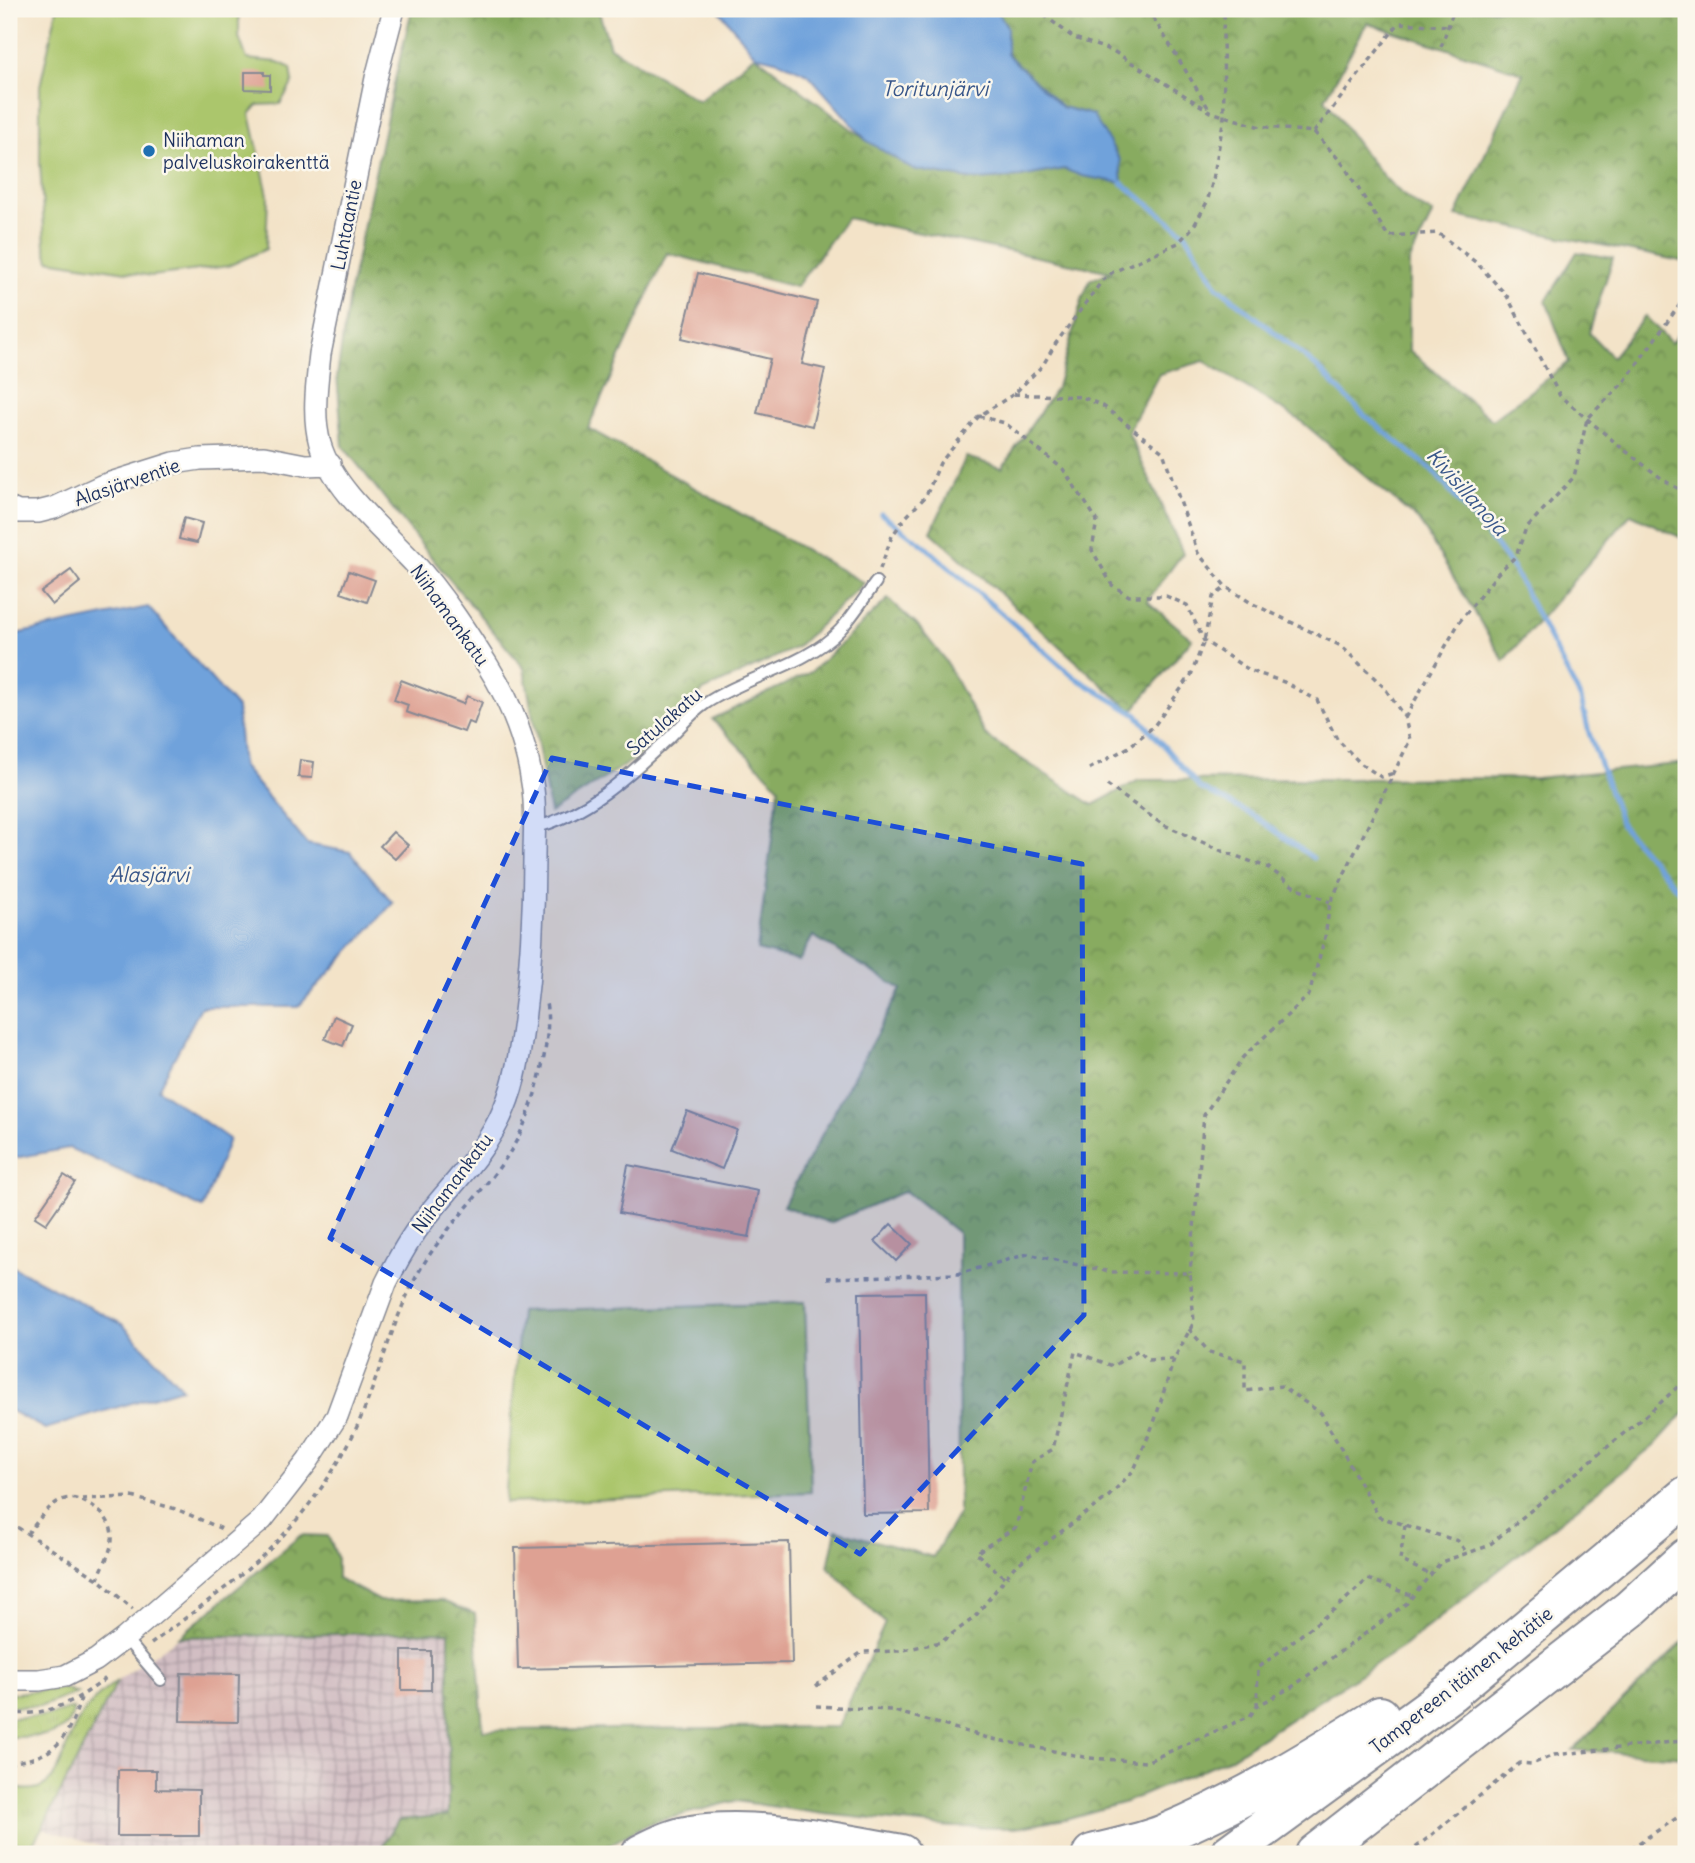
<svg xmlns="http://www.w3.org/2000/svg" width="1695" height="1863" font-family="Delius,sans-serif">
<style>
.industrial{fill:url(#industrial-grid)}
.grass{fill:url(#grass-tufts);stroke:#637a65;stroke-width:2}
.forest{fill:url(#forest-crowns);stroke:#526d5f;stroke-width:2}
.pitch{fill:#abc66c;stroke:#637a65;stroke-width:2}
.water{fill:#70a2db;stroke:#46689c;stroke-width:2}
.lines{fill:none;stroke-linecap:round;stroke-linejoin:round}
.stream{stroke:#70a2db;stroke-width:5}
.building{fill:#dea193}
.lane-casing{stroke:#878993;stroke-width:14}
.street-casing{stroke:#878993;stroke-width:24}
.highway-casing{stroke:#878993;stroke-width:42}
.path{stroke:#878993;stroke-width:3.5;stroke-dasharray:5 5;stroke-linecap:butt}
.lane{stroke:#fff;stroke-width:10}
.street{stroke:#fff;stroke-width:21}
.highway{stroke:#fff;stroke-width:38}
.marked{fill:#1d4ed8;fill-opacity:0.2;stroke:#1d4ed8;stroke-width:5;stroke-dasharray:14 9;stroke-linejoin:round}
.poi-dot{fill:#1f6fb2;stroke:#fbf7ec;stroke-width:2.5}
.labels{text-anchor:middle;stroke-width:5;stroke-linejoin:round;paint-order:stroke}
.poi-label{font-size:19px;fill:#1b2f5e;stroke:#fbf7ec;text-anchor:start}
.street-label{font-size:19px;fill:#1b2f5e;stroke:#fbf7ec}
.water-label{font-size:21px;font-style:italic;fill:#39578a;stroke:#fbf7ec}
</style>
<defs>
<pattern id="industrial-grid" width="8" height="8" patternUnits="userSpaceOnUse" patternTransform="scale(1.75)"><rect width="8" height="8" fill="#d2bec3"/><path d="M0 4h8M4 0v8" fill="none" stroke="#aa9ba2"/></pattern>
<pattern id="grass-tufts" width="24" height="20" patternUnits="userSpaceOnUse" patternTransform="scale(1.75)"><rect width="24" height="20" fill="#abc66c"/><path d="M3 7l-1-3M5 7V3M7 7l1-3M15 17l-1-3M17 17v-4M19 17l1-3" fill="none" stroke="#93aa60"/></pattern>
<pattern id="forest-crowns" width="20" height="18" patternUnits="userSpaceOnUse" patternTransform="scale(1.75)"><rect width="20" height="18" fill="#88ab60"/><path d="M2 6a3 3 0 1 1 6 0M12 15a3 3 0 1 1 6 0" fill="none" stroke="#6e8c52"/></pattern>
</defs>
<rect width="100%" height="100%" fill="#fbf7ec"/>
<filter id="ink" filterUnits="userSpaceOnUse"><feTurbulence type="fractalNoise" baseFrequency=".0143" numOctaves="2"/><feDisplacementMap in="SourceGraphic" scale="14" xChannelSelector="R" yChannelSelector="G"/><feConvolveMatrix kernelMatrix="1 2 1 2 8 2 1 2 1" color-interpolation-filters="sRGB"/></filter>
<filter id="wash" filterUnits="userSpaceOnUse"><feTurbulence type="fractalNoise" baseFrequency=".00686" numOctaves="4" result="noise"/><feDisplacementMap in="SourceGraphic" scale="28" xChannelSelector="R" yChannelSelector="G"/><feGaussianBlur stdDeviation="1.57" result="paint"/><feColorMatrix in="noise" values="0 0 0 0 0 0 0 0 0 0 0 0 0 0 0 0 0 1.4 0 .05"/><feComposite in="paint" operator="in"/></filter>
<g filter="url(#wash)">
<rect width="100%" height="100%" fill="#f3e3c8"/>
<!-- industrial -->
<path class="industrial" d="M449,1632L448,1815L398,1820L378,1854H124L42,1828L117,1681L179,1637Z"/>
<!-- grass -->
<path class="grass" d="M117,1681L42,1828L30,1848L9,1840V1786C59,1803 59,1757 76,1725C85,1708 101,1692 117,1681Z
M63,1688L77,1693L42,1706L9,1707V1694Z
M73,1708C73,1739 31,1737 9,1737V1718L47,1716Z"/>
<!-- forest -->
<path class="forest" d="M412,9H598L610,47L699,101L755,55L866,140L912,169L976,180L1020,177L1064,169L1082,176L1093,115L1062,107L1007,54V26L995,9H1686V262L1456,216L1523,73L1367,23L1325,99C1354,137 1387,195 1433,213L1409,262V350L1492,420L1569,362L1546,301L1577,252L1613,258L1589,333L1612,357L1645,316L1671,343L1686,325V540L1631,514L1504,661L1420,522L1301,421L1204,361L1159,374L1128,432L1183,553L1147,601L1192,639L1132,711L931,532L966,457L1002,468L1057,387L1083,296L1091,279L1111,272L847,218L796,287L667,253L588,428L864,583L797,647L703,691L636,758L550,813L524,668L436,563L343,446L337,376L349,295L395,79Z
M888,599L918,626L945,660L986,736L1093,805L1139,780L1536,778L1686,763V1411L1654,1446L1404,1646L1230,1758L1126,1802L1065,1819L1015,1828L951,1827L823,1814L735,1801L647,1824L593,1854H378L398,1820L448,1815L449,1632L179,1637L301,1535L328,1536L337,1557V1578L380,1601L440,1600L475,1614L483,1730L838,1727L885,1623L828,1567L836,1530L933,1557L959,1512L958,1233L905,1191L830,1223L783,1206L901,989L813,936L799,961L757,950L779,787L712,719L811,672Z
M1686,1639V1757L1573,1750Z"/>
<!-- pitch -->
<path class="pitch" d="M57,9H239V37L247,59L278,62L291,68L293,82L280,104L258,105L250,114L268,195L266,249L228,266L152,276L49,260L45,246L40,163V86Z
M805,1302L811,1492L505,1503L520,1311Z"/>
<!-- water -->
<path class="water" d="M718,9H995L1007,26V54L1062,107L1093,115L1120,160L1122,183L1082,176L1064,169L1020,177L976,180L912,169L866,140L808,74L779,61L755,55Z
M148,607L237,708L242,766L307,844L350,852L393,903L298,1007H201L158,1089L229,1139L203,1208L69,1148L9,1159V633L11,635Z
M9,1265L122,1324L182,1388L45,1429L9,1410Z"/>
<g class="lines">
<!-- stream -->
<path class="stream" d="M1122,183L1186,234L1217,286L1316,366L1365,416L1433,471L1496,546L1514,570L1581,699L1589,733L1622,826L1686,899
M881,514L925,546L1074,677L1137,715L1200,788L1256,817L1313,858"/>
</g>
<g id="blocks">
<!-- building -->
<path class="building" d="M245,72H264V75H270V90L245,89Z
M698,273L817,302L802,364L825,369L812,426L757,413L770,359L682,338Z
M184,518L202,523L197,543L179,539Z
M71,570L80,582L52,605L41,592Z
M349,571L375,580L367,602L341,593Z
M401,680L463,704L467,696L482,702L474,724L468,722L464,732L406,712L408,705L394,700Z
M300,760L314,762L312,778L298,777Z
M393,832L408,845L395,859L380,846Z
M334,1016L352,1024L343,1046L325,1039Z
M687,1111L737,1130L722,1169L672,1149Z
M628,1165L758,1191L749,1237L619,1213Z
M64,1175L75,1182L46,1224L35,1217Z
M891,1224L912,1244L896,1261L875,1241Z
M925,1292L929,1513L863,1514L859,1293Z
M789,1542L792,1663L518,1669L515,1548Z
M402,1651H431V1690H402Z
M181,1673L239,1674L238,1722L180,1721Z
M118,1770H156V1789L199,1790V1836H117Z"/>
</g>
</g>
<g filter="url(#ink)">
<use href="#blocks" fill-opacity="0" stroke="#878993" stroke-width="2"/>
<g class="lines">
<defs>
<path id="lane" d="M534,828C590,813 628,776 670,737C681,726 692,713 705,704C746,676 806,666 840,630C854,615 864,598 876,582
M125,1638L161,1680"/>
<path id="street" d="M9,508L18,512H38L54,508L101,486L174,463L200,459L264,457L305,465L330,464
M9,1680H39L65,1676L96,1660L125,1638L262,1520L308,1461L337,1416L386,1283C397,1261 409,1239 424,1220C452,1184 487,1151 504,1109C516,1081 520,1051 524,1021C531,967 534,913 534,858C534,836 536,812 533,789C528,747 511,702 488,666C466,631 442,594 414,563C383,530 333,489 320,444C312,415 317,383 320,354L376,78L394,9"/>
<path id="highway" d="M641,1854C656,1846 674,1837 691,1835C755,1825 838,1842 901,1854
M1092,1854C1116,1848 1142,1843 1164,1834C1239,1803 1311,1759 1380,1716
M1229,1854L1451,1692L1686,1496
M1315,1854L1630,1609L1686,1558"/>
</defs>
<!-- lane casing -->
<use href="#lane" class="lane-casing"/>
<!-- street casing -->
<use href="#street" class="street-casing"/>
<!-- highway casing -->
<use href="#highway" class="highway-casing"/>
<!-- path -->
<path class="path" d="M1036,9L1074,38L1113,51L1211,112L1257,126L1314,132L1343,164L1388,236L1438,233L1478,264L1507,296L1560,396L1623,449L1665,481L1686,493
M1148,9L1209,109
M1441,47L1454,9
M1314,132L1399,23L1448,26
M1014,394L1082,397L1103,406L1163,452L1198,553L1226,587L1253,604L1341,646L1384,687L1405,718L1410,740L1330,903L1325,937L1309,995L1243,1057L1204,1115L1190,1273
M979,416L1005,423L1063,469L1097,520L1092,550L1112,585L1129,596H1166L1187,605L1204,641L1251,671L1284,682L1317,700L1337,739L1360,763L1381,777L1394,773
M880,569L892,536L905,518L926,496L940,463L979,416L1014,394L1043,365L1056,343L1102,281L1113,272L1178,243L1194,226L1207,202L1213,180L1224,117L1223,29L1225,9
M1405,718L1460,621L1498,573L1516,556L1526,528L1574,477L1587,419L1624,382L1686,296
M1089,769L1129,747L1154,726L1191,675L1204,641L1213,597L1226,587
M1107,785L1162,824L1222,851L1269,868L1293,886L1330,902
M1189,1329L1209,1352L1245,1361V1391L1281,1386L1321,1413L1379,1517L1458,1541L1467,1553
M82,1499L132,1497L176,1509L222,1529
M9,1522L98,1579L133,1609
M1405,1525L1400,1560L1429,1574
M27,1534C49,1508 62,1483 97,1510C106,1516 112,1526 112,1537C113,1549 102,1567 98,1579
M1004,1577L976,1553L1016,1527L1032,1462L1053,1449L1075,1352L1113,1366L1138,1350L1148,1360L1174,1359
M151,1644C194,1611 251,1572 286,1532C315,1500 342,1461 359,1422C379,1376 391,1327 413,1283C436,1236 479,1198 508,1155C525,1129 534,1100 541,1071C546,1049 550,1025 546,1003
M816,1686L862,1652L899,1651L941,1642L974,1618L1014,1567L1109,1496L1134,1470L1155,1420L1174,1359L1194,1322L1190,1273L1110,1272L1028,1254L958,1274L827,1278
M816,1706L891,1710L988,1738L1089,1758L1146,1762L1250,1716L1257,1706L1292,1687L1407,1603L1441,1562L1488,1546L1658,1405L1686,1379
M1257,1706L1258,1668L1336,1608L1368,1579L1413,1596
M9,1713C46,1717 78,1701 106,1678
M9,1763C57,1756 66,1742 81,1698
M1408,1854L1520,1763L1532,1764L1554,1755L1682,1741L1686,1737
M1622,1854L1686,1812"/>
<!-- lane -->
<use href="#lane" class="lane"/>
<!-- street -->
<use href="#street" class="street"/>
<!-- highway -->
<use href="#highway" class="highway"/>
</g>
</g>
<!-- marked area -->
<path class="marked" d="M552,758L1082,864L1084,1315L860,1554L330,1238Z"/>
<!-- markers -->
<circle class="poi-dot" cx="149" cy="151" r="7"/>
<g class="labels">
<!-- poi labels -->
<g class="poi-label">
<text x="163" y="147">Niihaman<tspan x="163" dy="22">palveluskoirakenttä</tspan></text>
</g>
<!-- street labels -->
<g class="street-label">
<text transform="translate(346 225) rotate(-79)" y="7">Luhtaantie</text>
<text transform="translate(127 482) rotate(-19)" y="7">Alasjärventie</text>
<text transform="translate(450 615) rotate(54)" y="7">Niihamankatu</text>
<text transform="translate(664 721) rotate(-41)" y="7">Satulakatu</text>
<text transform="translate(452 1183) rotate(-53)" y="7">Niihamankatu</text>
<text transform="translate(1461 1680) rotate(-38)" y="7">Tampereen itäinen kehätie</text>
</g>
<!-- water labels -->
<g class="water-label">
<text x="935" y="96">Toritunjärvi</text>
<text transform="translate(1467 492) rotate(48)" y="7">Kivisillanoja</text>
<text x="149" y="882">Alasjärvi</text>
</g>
</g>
<!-- margin -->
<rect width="1695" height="1863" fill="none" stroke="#fbf7ec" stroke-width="35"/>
</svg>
